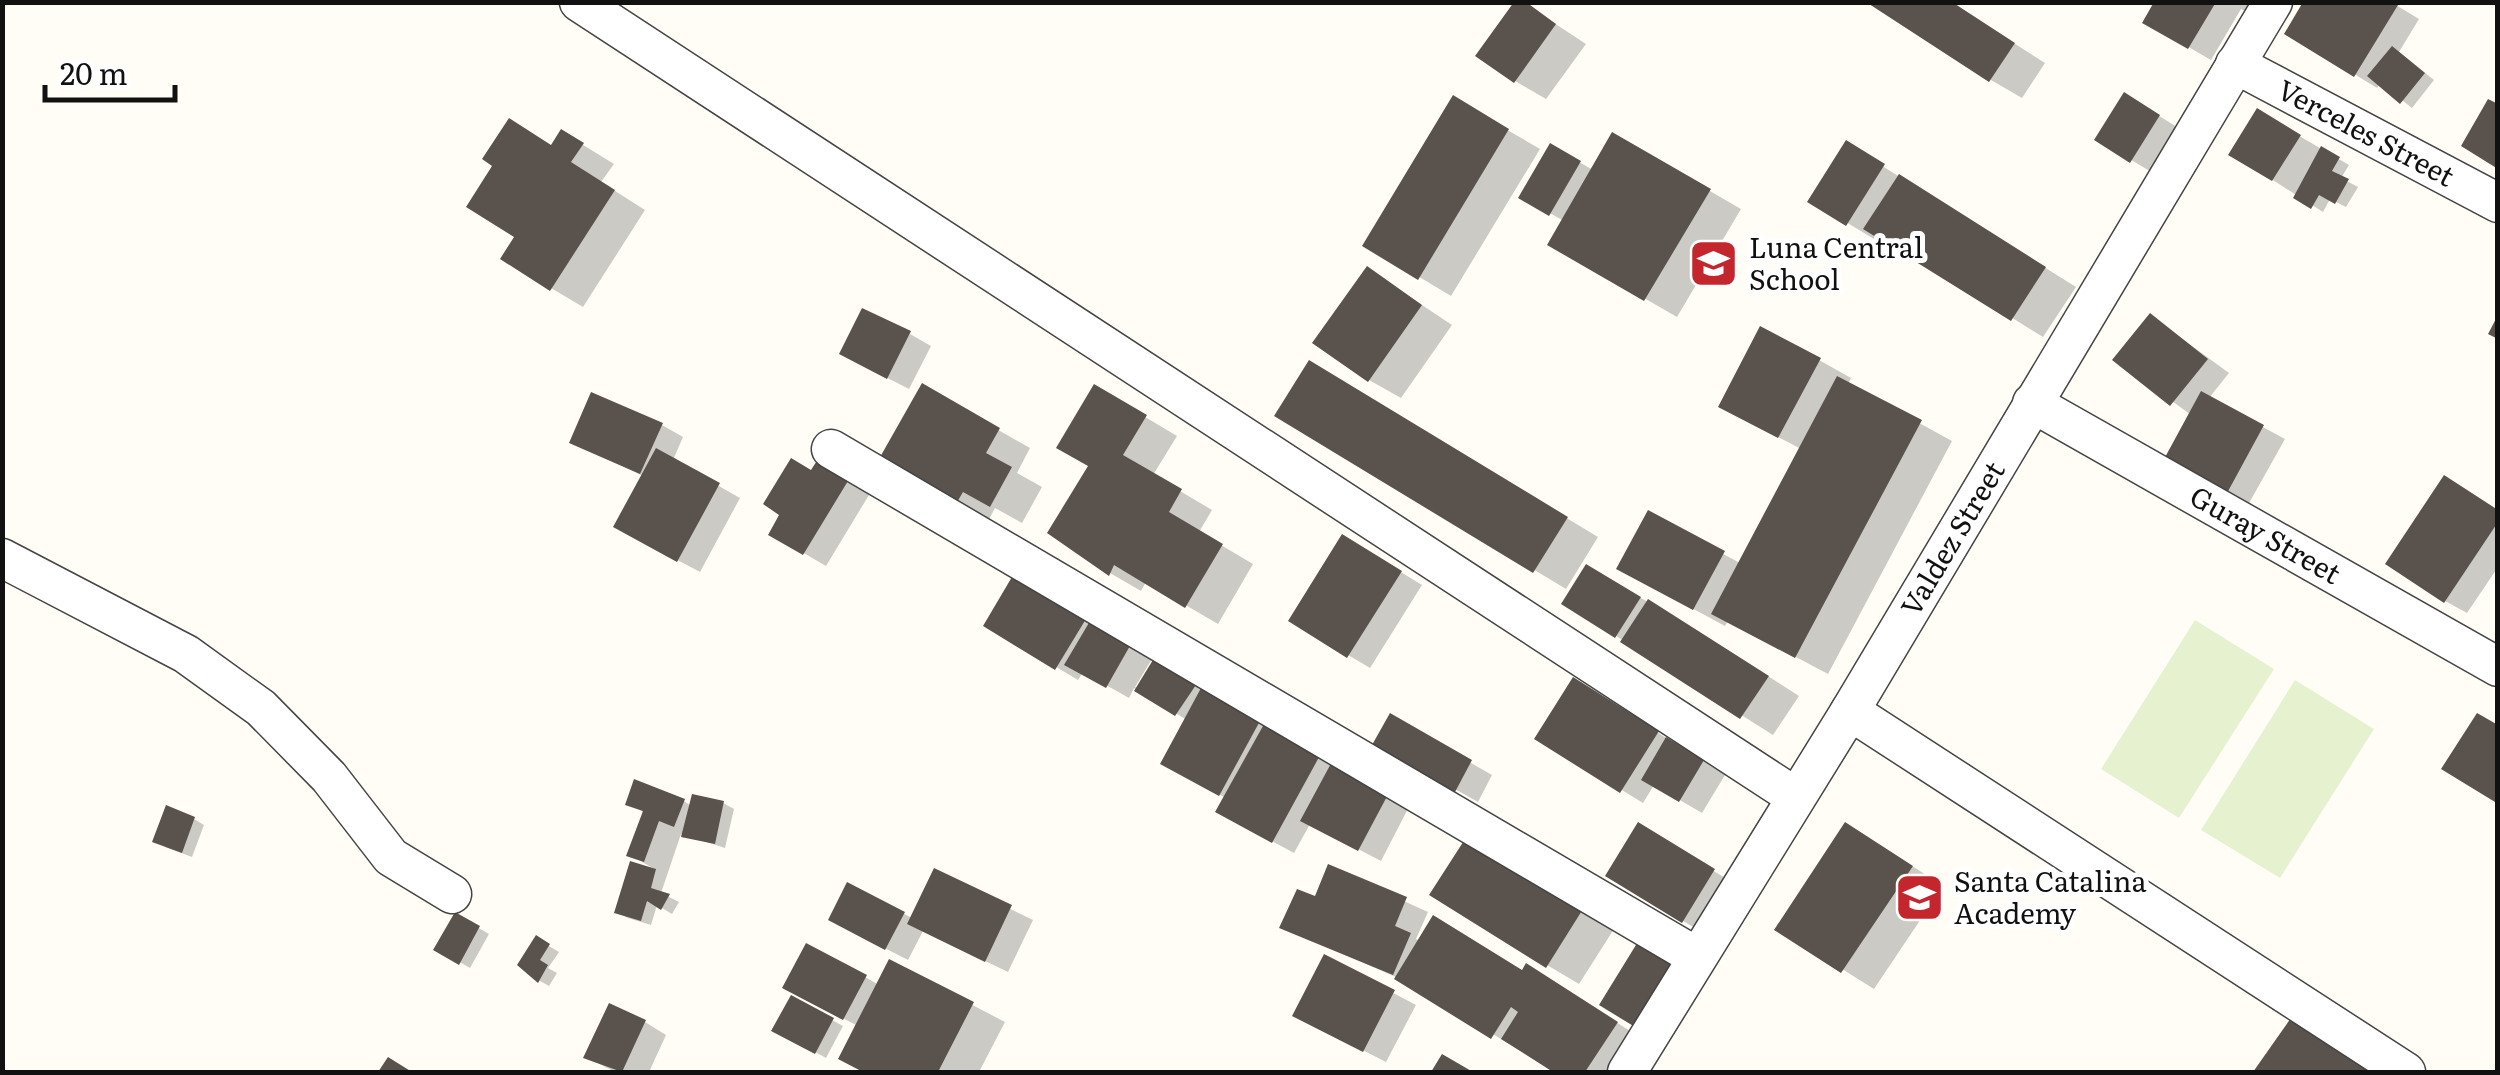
<svg xmlns="http://www.w3.org/2000/svg" width="2500" height="1075" font-family="Literata,serif">
<style>
.pitch{fill:#e6f2cf}
.shadow{fill:#0003}
.building{fill:#5a524d}
.lines{fill:none;stroke-linecap:round;stroke-linejoin:round}
.street-casing{stroke:#444;stroke-width:41}
.street{stroke:#fff;stroke-width:38}
.labels{text-anchor:middle;stroke-width:10;stroke-linejoin:round;paint-order:stroke}
.street-label{font-size:28px;fill:#111;stroke:#fff}
.poi-label{font-size:28px;fill:#111;stroke:#fff;text-anchor:start}
</style>
<rect width="100%" height="100%" fill="#fffdf5"/>
<!-- pitch -->
<path class="pitch" d="M2195,620L2274,669L2179,818L2101,769Z
M2295,680L2374,729L2280,878L2201,830Z"/>
<!-- shadow -->
<path class="shadow" d="M1522,2L1586,44L1546,99L1515,81Z
M1950,2L2045,63L2022,98L1991,80Z
M2157,2H2271L2260,19L2241,9L2211,60L2145,22Z
M2391,2L2419,19L2399,52L2434,80L2412,108L2380,83L2377,88L2287,33Z
M1454,99L1540,149L1451,296L1366,245Z
M2258,112L2349,165L2341,178L2358,187L2346,207L2330,199L2323,212L2232,154Z
M2156,114L2190,135L2163,179L2098,140Z
M562,132L614,164L601,182L645,210L583,307L551,288L518,237Z
M1613,135L1741,209L1677,317L1550,244L1564,221L1521,197L1551,146L1593,170Z
M1847,144L2076,287L2043,337L1882,237L1879,242L1811,201Z
M1368,269L1452,325L1401,398L1369,380Z
M2151,316L2229,373L2209,398L2285,439L2248,505L2166,460L2191,415L2116,360Z
M910,334L931,346L909,389L864,366Z
M1819,360L1851,378L1848,384L1952,441L1828,674L1728,621L1725,626L1651,586L1649,514L1740,563L1801,449L1753,424Z
M1341,382L1598,537L1566,589L1278,415Z
M923,387L1030,448L1017,473L1042,487L1022,523L995,508L986,525L910,483Z
M1095,387L1177,436L1153,475L1212,510L1199,532L1253,564L1218,624L1146,582L1141,591L1110,573Z
M662,425L683,437L673,460L740,498L700,572L638,539L643,476L572,442Z
M820,460L872,490L826,566L771,534Z
M2498,511V567L2467,613L2445,601Z
M1365,550L1422,585L1370,668L1291,621Z
M1586,567L1680,620L1799,696L1773,735L1564,603Z
M1020,569L1106,633L1152,659L1135,687L1139,689L1165,652L1412,801L1381,861L1310,824L1294,853L1240,824L1226,798L1185,776L1187,720L1134,688L1129,698L1083,672L1078,680L986,625Z
M1595,693L1725,775L1702,813L1654,785L1643,803L1537,738Z
M1391,717L1492,775L1478,802L1375,744Z
M2498,728V801L2445,769Z
M684,801L691,806L723,803L734,809L725,848L681,834L661,893L679,902L672,914L657,905L651,925L628,918L617,912L654,869L629,854L645,813L628,803Z
M194,819L204,825L192,857L165,847Z
M1660,838L1735,884L1704,933L1683,921Z
M1467,840L1614,929L1579,984L1547,965Z
M1877,843L1943,886L1874,989L1778,929Z
M1329,867L1428,912L1416,939L1420,941L1548,979L1638,1036L1615,1072H1557L1398,978L1282,927L1316,899Z
M935,872L1033,920L1008,972L923,931L908,960L853,932L848,885L912,918Z
M456,915L489,934L470,968L437,949Z
M537,939L559,952L548,968L557,973L549,986L526,973Z
M1325,957L1416,1005L1386,1062L1317,1027Z
M890,962L1005,1022L979,1072H865L841,1058L858,1026L807,1000L865,977L879,985Z
M792,998L843,1026L826,1058L775,1030Z
M2291,1021L2323,1039L2372,1072H2256Z
M645,1022L666,1035L649,1072H615L586,1057Z"/>
<!-- building -->
<path class="building" d="M1514,2H1526L1556,24L1514,83L1475,56Z
M1866,2H1952L2015,43L1989,82Z
M2154,2H2216L2188,49L2142,23Z
M2303,2H2395L2398,5L2354,77L2284,34Z
M2392,46L2425,73L2400,104L2367,76Z
M2124,92L2160,115L2130,163L2094,140Z
M1453,95L1509,129L1418,280L1362,246Z
M2488,99L2498,104V169L2461,146Z
M2257,108L2301,135L2272,181L2228,155Z
M509,118L551,145L561,129L584,143L571,162L615,190L550,291L500,259L514,237L466,207L492,166L482,159Z
M1612,132L1711,189L1644,301L1547,245Z
M1846,140L1885,164L1846,226L1807,202Z
M1550,143L1581,161L1549,216L1518,198Z
M2321,146L2340,157L2332,171L2349,179L2335,204L2319,195L2311,209L2293,198Z
M1899,174L2046,267L2011,321L1863,229Z
M1367,266L1422,305L1368,382L1312,343Z
M862,308L911,331L887,379L839,354Z
M2150,313L2208,359L2170,406L2112,360Z
M2498,315V339L2488,334Z
M1760,326L1821,358L1778,438L1718,407Z
M1309,360L1568,517L1533,573L1274,416Z
M1837,376L1922,420L1795,658L1711,614Z
M922,383L1000,428L986,453L1012,467L990,507L963,492L953,509L875,466Z
M1094,384L1147,415L1123,455L1182,489L1169,512L1223,544L1185,608L1114,565L1109,576L1047,533L1088,466L1056,448Z
M2201,391L2264,425L2226,495L2163,461Z
M591,392L663,423L640,474L569,443Z
M656,448L720,483L677,562L613,527Z
M820,456L851,476L803,555L768,535L779,515L763,504L791,458L811,470Z
M2444,475L2498,510V522L2444,603L2385,564Z
M1648,510L1725,551L1693,610L1616,569Z
M1342,534L1402,571L1347,658L1288,621Z
M1586,564L1641,597L1615,638L1561,604Z
M1019,565L1092,609L1055,670L983,626Z
M1648,599L1769,676L1740,719L1620,642Z
M1090,621L1131,644L1106,688L1064,665Z
M1159,650L1204,673L1175,716L1134,691Z
M1207,677L1266,710L1219,796L1160,764Z
M1573,677L1659,731L1620,793L1534,739Z
M1390,713L1472,760L1455,792L1372,745Z
M2477,713L2498,725L2495,802L2441,769Z
M1268,717L1324,748L1272,843L1215,812Z
M1666,737L1704,760L1679,802L1641,780Z
M1335,756L1392,787L1358,851L1300,821Z
M634,779L685,799L674,827L659,821L644,862L626,856L643,811L625,805Z
M692,794L724,801L715,844L681,837Z
M166,805L195,817L182,853L152,842Z
M1638,822L1715,869L1682,923L1605,876Z
M1845,822L1913,866L1841,973L1774,930Z
M1467,836L1583,909L1546,968L1429,895Z
M630,861L656,869L651,888L670,894L661,910L647,901L641,921L614,913Z
M1328,864L1407,897L1395,926L1411,933L1393,975L1279,928L1297,889L1315,896Z
M934,868L1012,905L985,962L907,924Z
M847,882L905,912L885,950L828,920Z
M455,912L480,926L459,965L433,950Z
M1433,915L1522,970L1526,963L1618,1022L1585,1072H1553L1501,1039L1518,1012L1511,1007L1491,1039L1394,979Z
M536,935L550,944L540,960L548,965L538,983L517,965Z
M1639,940L1675,962L1635,1027L1599,1005Z
M806,943L867,975L843,1020L782,988Z
M1324,954L1395,990L1363,1052L1292,1016Z
M889,959L974,1002L938,1072H863L838,1059Z
M791,995L834,1018L815,1054L771,1031Z
M609,1003L646,1020L622,1072L583,1058Z
M2291,1018L2372,1072H2253Z
M1442,1054L1473,1072H1431Z
M388,1057L412,1072H378Z"/>
<g class="lines">
<defs>
<g id="street">
<path d="M579,2L1794,796"/>
<path id="s1" d="M2235,64L2498,203"/>
<path id="s2" d="M2032,403L2498,667"/>
<path d="M831,449L1697,957"/>
<path d="M2,558L186,654L261,708L329,777L391,857L452,894"/>
<path d="M1850,711L2406,1072"/>
<path id="s3" d="M1627,1072L1850,711L2273,2"/>
</g>
</defs>
<!-- street casing -->
<use href="#street" class="street-casing"/>
<!-- street -->
<use href="#street" class="street"/>
</g>
<!-- icons -->
<defs>
<symbol id="school-square" viewBox="-11 -11 22 22"><rect x="-9" y="-9" width="18" height="18" rx="4" fill="#c4262e" stroke="#fff"/><path d="M0-5L7-2L0 1L-7-2ZM-4 1L0 2.5L4 1V4Q0 6-4 4Z" fill="#fff"/></symbol>
</defs>
<g fill-rule="evenodd">
<use href="#school-square" x="1686" y="236" width="55" height="55"/>
<use href="#school-square" x="1892" y="870" width="55" height="55"/>
</g>
<g class="labels">
<!-- street labels -->
<g class="street-label">
<text dy="10" stroke="none"><textPath href="#s1" startOffset="148">Verceles Street</textPath></text>
<text dy="10" stroke="none"><textPath href="#s2" startOffset="268">Guray Street</textPath></text>
<text dy="10" stroke="none"><textPath href="#s3" startOffset="625">Valdez Street</textPath></text>
</g>
<!-- poi labels -->
<g class="poi-label">
<text x="1749" y="258">Luna Central<tspan x="1749" dy="32">School</tspan></text>
<text x="1954" y="892">Santa Catalina<tspan x="1954" dy="32">Academy</tspan></text>
</g>
</g>
<!-- border -->
<rect width="2500" height="1075" fill="none" stroke="#111111" stroke-width="10"/>
<!-- scale -->
<path d="M45 85v15h130v-15" fill="none" stroke="#111111" stroke-width="5"/>
<text x="60" y="85" font-size="30" fill="#111111" stroke="#ffffff" stroke-width="8" paint-order="stroke">20 m</text>
</svg>
